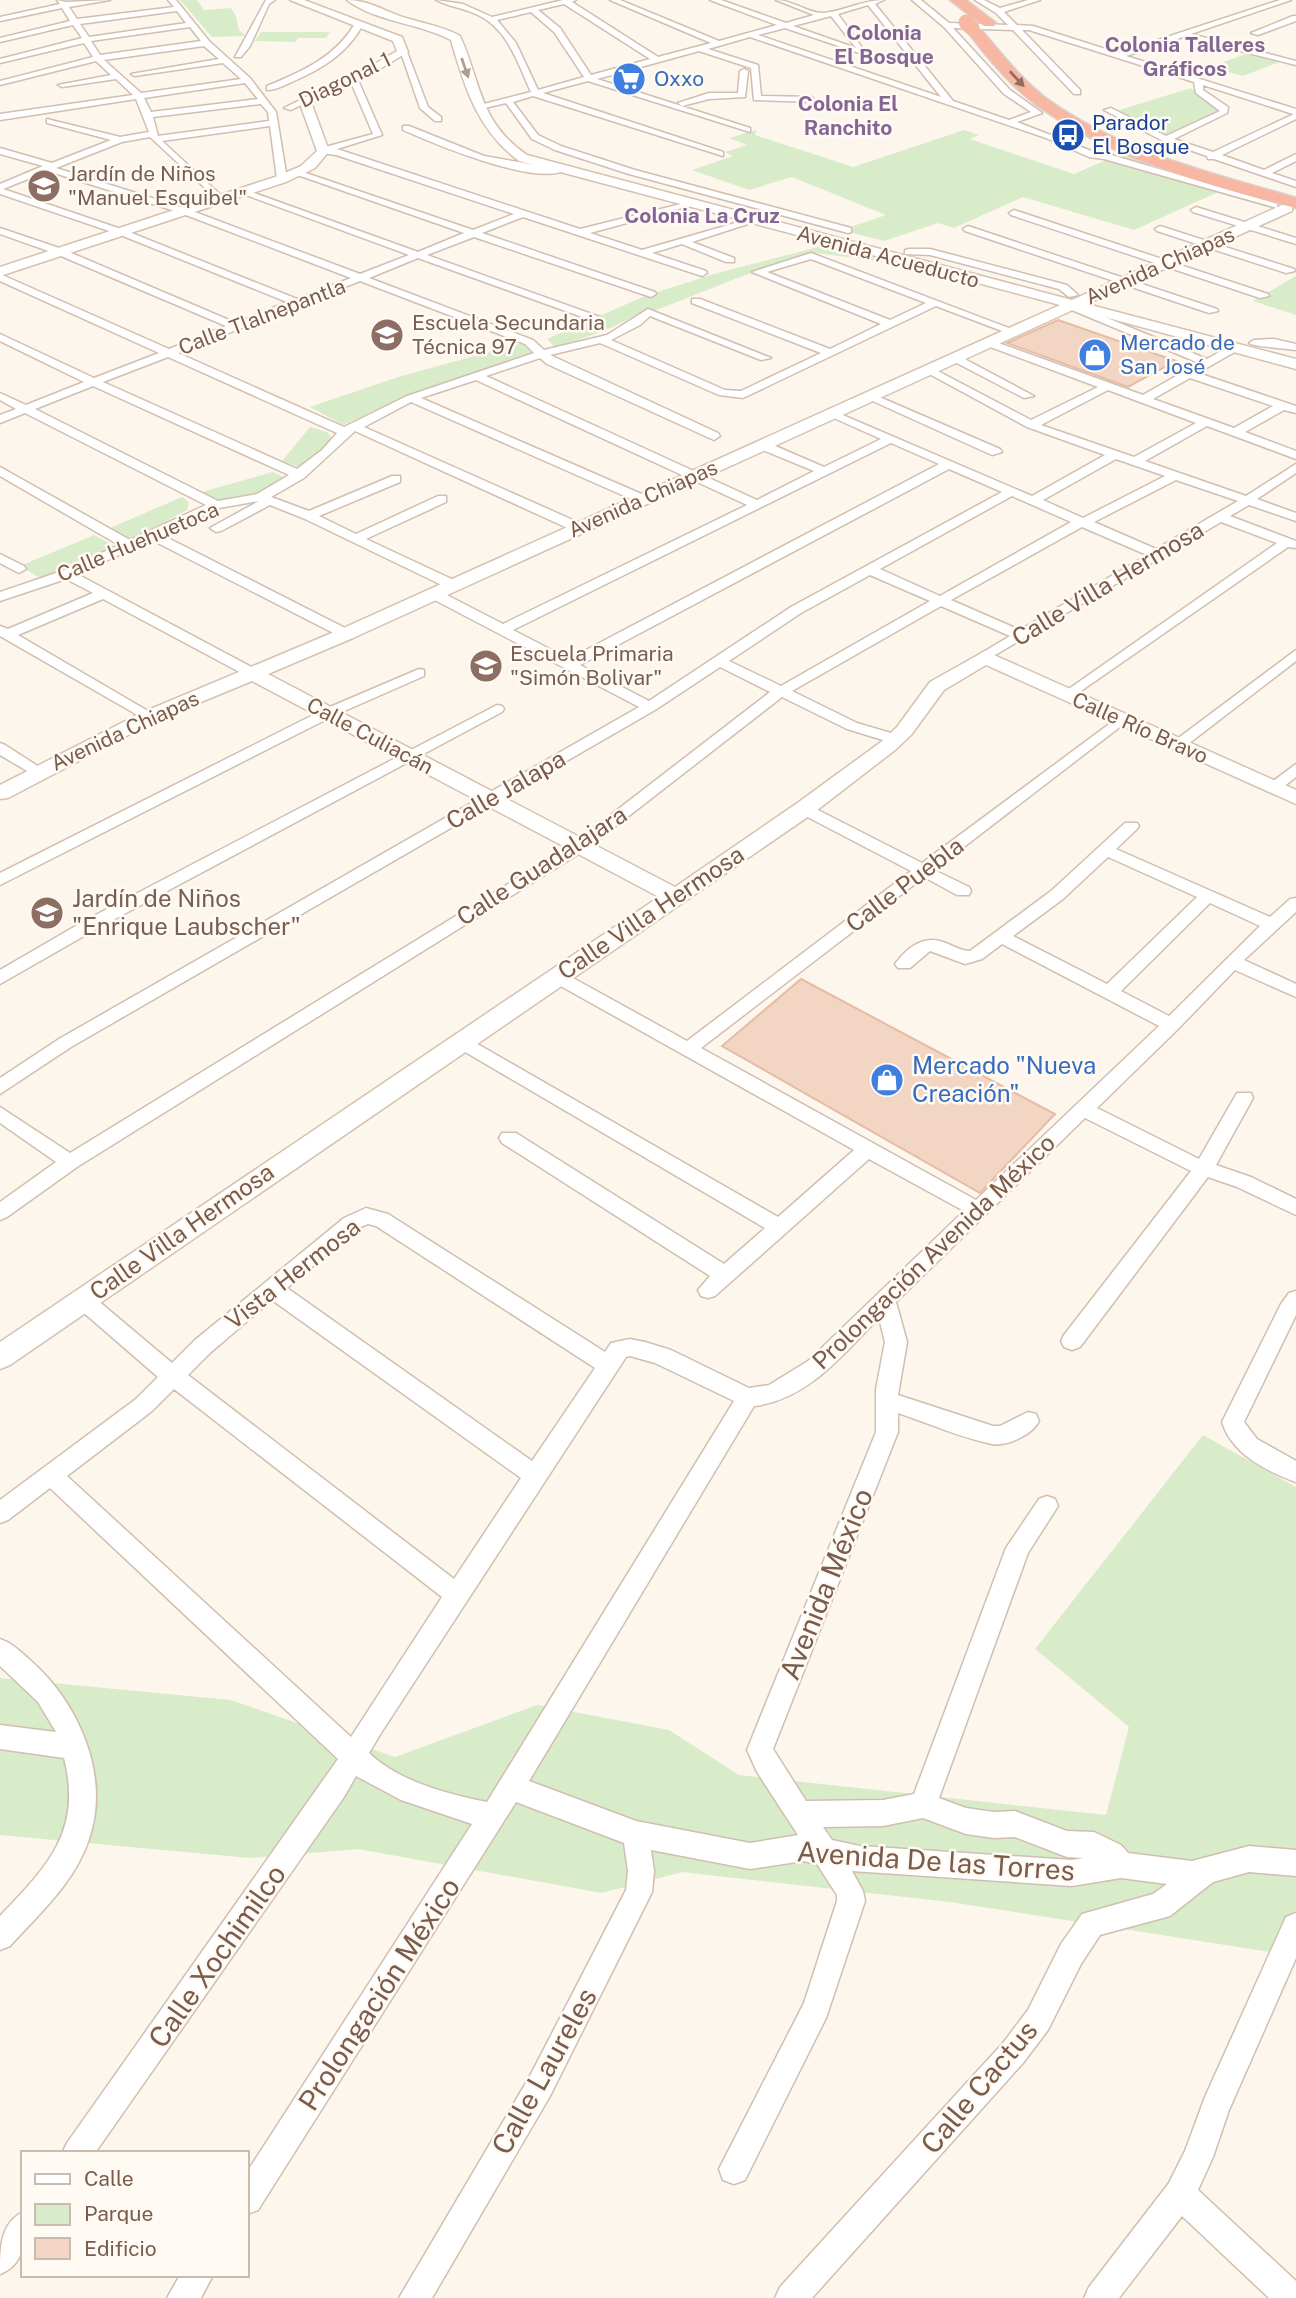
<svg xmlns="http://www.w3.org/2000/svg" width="1296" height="2298" font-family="'Public Sans',sans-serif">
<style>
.green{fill:#d8ecc9}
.building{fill:#f3d5c3;stroke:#e6bba3;stroke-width:2}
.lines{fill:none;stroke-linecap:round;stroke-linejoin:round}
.street-casing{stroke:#d1beb0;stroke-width:3}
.secondary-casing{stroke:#d6c0b0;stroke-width:3}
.highway-casing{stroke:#dad1cd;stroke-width:3}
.street{fill:#fff;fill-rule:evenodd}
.secondary{fill:#fff;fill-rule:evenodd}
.highway{fill:#f7b7a3;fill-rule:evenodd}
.highway-bridge-casing{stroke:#dad1cd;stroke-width:16;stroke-linecap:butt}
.highway-bridge{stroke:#f7b7a3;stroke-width:15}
.oneway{fill:#af9d94}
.oneway2{fill:#936e5e}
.labels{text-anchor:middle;stroke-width:5;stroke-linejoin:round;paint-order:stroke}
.far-neighbourhood-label{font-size:21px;font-weight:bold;fill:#846695;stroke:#fffaf3}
.far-shop-label{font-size:21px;fill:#366cbe;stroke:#fffaf3;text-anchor:start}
.far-street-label{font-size:21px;fill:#7a5c4d;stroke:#fffaf3}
.far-transit-label{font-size:21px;fill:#164399;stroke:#fffaf3;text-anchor:start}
.far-education-label{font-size:21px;fill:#785e54;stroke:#fffaf3;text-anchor:start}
.street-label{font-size:24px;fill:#7a5c4d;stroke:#fffaf3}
.education-label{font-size:24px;fill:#785e54;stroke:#fffaf3;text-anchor:start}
.shop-label{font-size:24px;fill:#366cbe;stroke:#fffaf3;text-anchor:start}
.near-street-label{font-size:28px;fill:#7a5c4d;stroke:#fffaf3}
</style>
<rect width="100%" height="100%" fill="#fdf6ec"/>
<!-- green -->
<path class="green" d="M180,0H197L204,10L231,8L236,16L239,30L246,36L212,37Z
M261,32H330L326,38H298L296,42L255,41Z
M1246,54L1279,62L1243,76L1210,67Z
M1191,88L1219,109L1217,112L1165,135L1116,111Z
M756,130L755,135L853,167L964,130L979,135L970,139L1074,174L1122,153L1225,189L1134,230L1023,197L954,228L938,223L884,241L841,230L886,215L792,177L749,190L692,170L733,156L725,152L747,145L729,138Z
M826,245L892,263L817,253L763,268L654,311C637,312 628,320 613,327C594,335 575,341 555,347L547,339L645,296L714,274Z
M1296,276V315L1253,301Z
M522,343L532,353L408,395L343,425L310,407L398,377Z
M310,427L327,432L332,439L315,459L302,468L282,461Z
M273,472L283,477C270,494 243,501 222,500C216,500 208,495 202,492Z
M182,497L189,502L187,510L132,540L110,528Z
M94,535L118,548L42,579L20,566Z
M1203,1435L1296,1487V1956L950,1902L682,1872L602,1893L358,1849L250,1858L0,1835V1678L231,1700L395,1757L537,1705L669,1730L739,1775L1106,1815L1129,1727L1035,1649Z"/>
<!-- building -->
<path class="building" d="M1058,320L1176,361L1128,387L1007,343Z
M801,979L1055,1114L980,1193L722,1046Z"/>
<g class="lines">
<defs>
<path id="street" d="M57,0L66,2L110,0L69,7L77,19L174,7L168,0H176L209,41L250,78L276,112L287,179L282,182L277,179L270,126L162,141L222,196L224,198L219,201L150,137L122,142L56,168L184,208L360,274L409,255L238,192L246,190L418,252L464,233L292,173L300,171L473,230L514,214L336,155L320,153V149L325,147L373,134L350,80L354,78L358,80L382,135L337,149L580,229L693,201V205L590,233L642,250L749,219L757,221L692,242L734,258V262H726L682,244L652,253L706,271L707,273L702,276L523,217L482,233L655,292L656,294L651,297L474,237L427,255L600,317V321L596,322L418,258L369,278L533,340L544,350L607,335L648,309L771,358L761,360L650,316L640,325L611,340L725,390L741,391L821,353L692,303V299H700L830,349L881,324L752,272L811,253L1019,332L1010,334L936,306L743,398L719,395L600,343L550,355L718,433L720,436L714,440L547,364L540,358L486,376L757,500L814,471L758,448V442H766L824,467L881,439L827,415L825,413L831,410L1032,496L1105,455L1027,427L922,370L932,368L1031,420L1098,387L985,345V341H993L1143,395L1199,363L1067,308L1066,306L1071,303L1207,359L1230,346H1238V350L1198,373L1296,406V413L1284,410L1245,432L1296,451V459L1207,426L1145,461L1246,496L1296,464V473L1257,499L1296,513V521L1249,505L1230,516L1296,541V548L1288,547L1068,700L1063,699L1061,696L1063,693L1277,543L1221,522L985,661L980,660V654L1010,636L941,606L792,691L857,723L901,736L904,739L901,742L896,744L847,729L782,697L585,850L77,1167L7,1217L0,1220V1202L56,1162L0,1123V1107L70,1153L573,844L770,692L720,667L655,710L71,1047L0,1094V1078L59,1039L639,707L429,597V591H439L503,624L747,505L476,380L421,398L646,496V502H638L411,402L364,427L584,525V531H574L355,431L304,478L271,497L309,511L392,476H400V482L319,516L356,534L438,496H446V502L366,539L458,582V588H448L305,519L270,505L221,531L216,532L210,528L259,501L219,508L162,535L351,631V637H341L152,540L77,574L257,670V676H247L103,599L18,635L153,714L155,717L148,721L0,636V626L8,629L93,593L66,579L0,601V592L62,571L119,545L0,476V467L130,540L206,505L25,413L0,423V415L16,409L0,400V393L26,405L84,382L0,341V334L94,378L159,353L0,281V274L169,349L226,326L54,253L0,234V228L62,249L236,323L287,302L123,236V232H129L297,299L351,278L178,212L48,171L3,189L121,229V233H115L0,194V184L43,166L0,154V148L52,163L111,140L47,123V119L120,137L149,132L136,99L0,120V114L133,95L116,79L62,87L58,85L111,75L96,61L0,85V81L93,57L84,43L0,63V59L82,38L73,25L0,42V38L70,21L62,8L0,21V17L60,4ZM177,11L186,23L89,37L80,24ZM190,27L201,41L100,55L91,41ZM204,46L219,59L131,74L135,76L223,63L241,79L141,93L104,60ZM245,83L258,99L151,112L144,98ZM261,104L268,112L269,121L158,136L153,117ZM811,259L926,303L890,320L767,272ZM360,281L525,344L534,353L407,396L344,427L178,353ZM168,357L337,433L322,450L297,469L103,382ZM1190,378L1273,406L1234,428L1153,399ZM93,386L289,475L257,494L218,501L35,409ZM1108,390L1196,423L1134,457L1041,425ZM891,443L939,464L569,659L513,630ZM1116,459L1165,476L1083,518L1043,500ZM949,469L1002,492L791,607L649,701L580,665ZM1176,480L1238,501L1156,549L1094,522ZM1012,496L1071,522L940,596L880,569ZM1082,527L1147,555L1020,630L951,600ZM870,575L930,601L781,686L729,661L801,613Z
M266,0H275L269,4L250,46L241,57H235Z
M436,0L463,4L492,17L563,0H576L572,2L658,57L711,43L610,0H620L719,41L777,25L710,0H721L786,23L814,15L776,0C793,0 809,14 824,13C844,11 863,0 884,0L875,4L953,101L1009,120L1031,112L1004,94L944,27L912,0H921L949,23L1008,25L996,13L975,0H984L1000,8L1028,0H1040L1004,12L1017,25L1033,26L1118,53L1280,0H1291L1191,34L1296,61V65L1183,37L1126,56L1296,109V119L1222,155L1264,170L1296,154V161L1272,173L1296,181V187L1214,159H1208L1207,156L1163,141L1104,110L1111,108L1166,136L1220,111L1196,93L1194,82L1029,30H1022L1080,90V94H1074L1013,30L953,28L1010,90L1042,113L1017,122L1094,152L1108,154L1277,204V208L1104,159L1089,157L1046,138L750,37L708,49L758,65L761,96L812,97L815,102L754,100L751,68L699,51L597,79L750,128V132L588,81L543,93L723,152V156L533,96L513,102L538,135L561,146L635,170L851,228V232L848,233L629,174L555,150L532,139L506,103L476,110V106L531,92C518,64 508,29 478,15C465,8 449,7 436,0ZM564,4L650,59L591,75L560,28L538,10ZM868,5L941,97L758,35L785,28L868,56L838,14ZM531,12L554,32L584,77L538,90L516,43L497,20ZM831,16L856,48L793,26ZM1203,85L1293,114H1294L1213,152L1174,139L1227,113L1228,107L1203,90Z
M1293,16H1296V21L1258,35L1251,33Z
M356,22L363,24C348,53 323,68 294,81C285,85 276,90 267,90V86C303,71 336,57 356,22Z
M400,50L407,52L428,107L441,117V121H435L420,108Z
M744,69L748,71L745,97L709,99L682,106L678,103L709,93H738L740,71Z
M302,99L309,101L291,110L284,108Z
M403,126H409L484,156L565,170C537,187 432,143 403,130Z
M1196,207L1296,238V244L1193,212L1191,210Z
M1014,210L1268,294L1269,296L1260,298L1011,215L1009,213Z
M968,226L1217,309L1218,311L1209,313L965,231L963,229Z
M1160,226L1294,269L1295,271L1286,273L1157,231L1155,229Z
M909,249H930L1067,285L1078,295L1069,297L1059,289L930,255L905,254V250Z
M1274,339L1296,344V350C1284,348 1255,347 1249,343L1254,340Z
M951,356H959L1034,396L1024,398L951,360Z
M870,393L1000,449L1002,452L992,455L866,398V394Z
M0,554L24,566L26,569L19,573L0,563Z
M1296,650V661L1183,748H1173L1170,745L1173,742Z
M419,669L424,670V676L333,716L0,885V873L323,710Z
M497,705L502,706L504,709L502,712L98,928L0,984V970L86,920Z
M1120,716L1127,720L1125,723L934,870L969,887L971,891L969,895H957L924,877L701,1048L976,1200L1159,1026L1002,944L982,959L965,964L930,951L910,968H898L895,964C907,948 923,935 943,942C952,945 961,951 970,951L1051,891L1125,823H1137L1139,826L1137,829L1116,849L1270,917L1290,899L1296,898V912L1244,960L1296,984V997L1235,970L1178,1029L1097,1108L1199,1159L1237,1093H1251L1253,1098L1216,1165L1251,1177L1296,1199V1215L1237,1187L1208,1177L1080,1347L1072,1350L1064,1347L1061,1341L1064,1335L1191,1171L1085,1118L896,1302L907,1342L898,1395L993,1426H1000L1028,1412L1036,1414L1039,1421C1033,1434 1007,1447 992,1444C961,1438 928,1423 898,1413V1432L773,1749L806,1801L883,1800L914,1794L1006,1548L1039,1499L1047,1496L1055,1499L1058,1506L1028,1553L939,1798L966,1808L994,1812L1015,1811L1067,1831L1094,1832L1121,1845L1128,1853L1192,1861L1249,1846L1296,1850V1876L1249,1872L1213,1882L1170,1916L1100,1935L1081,1964L1048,2030L1023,2063L812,2298H775L780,2287L1003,2043L1028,2010L1061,1944L1082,1914L1153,1894L1167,1884L1121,1878L1072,1886L852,1871L863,1891L865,1901L826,2018L745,2180L734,2184L723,2180L719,2169L804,2003L837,1901V1895L817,1864L803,1861L750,1869L651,1850L654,1871L652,1892L550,2096L432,2298H399L530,2076L626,1890L628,1871L624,1843L516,1802L258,2210L247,2214V2172L472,1824L401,1800L356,1776L344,1797L95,2153H62L67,2143L338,1759L50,1488L8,1520L0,1523V1500L136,1399L158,1377L76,1306L73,1300L76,1294L83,1292L90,1294L172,1363L195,1340L344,1218L366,1208L388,1214L605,1352L611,1343L630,1339L645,1342L671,1350L749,1388L769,1385L808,1361L964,1211L869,1159L715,1296L708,1298L701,1296L698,1290L710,1276L502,1143L499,1138L502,1133H516L724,1264L765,1228L455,1046L452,1042L455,1038H467L778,1217L854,1150L550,980L547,976L550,972H562L687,1041L911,871L798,812L796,809L798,806H810L922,863ZM1108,857L1197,897L1107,984L1013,936L1063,899ZM1210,903L1260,926L1169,1016L1121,991ZM368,1224L376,1226L595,1368L532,1461L287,1288L358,1228ZM272,1300L521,1478L454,1579L188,1375L211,1352ZM879,1318L885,1342L876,1389V1432L747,1750L757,1772L798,1835L750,1843L636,1821L529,1781L754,1406C808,1400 844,1353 879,1318ZM630,1356L655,1363L734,1401L487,1802C447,1794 400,1782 369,1753L381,1733L626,1357ZM174,1389L442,1597L351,1737L67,1476L152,1411ZM923,1818L966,1834L994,1838L1015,1837L1067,1857L1083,1858L1072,1860L860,1846L832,1840L823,1827L883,1826Z
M0,743L5,745L47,772L39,777L34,775L0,755Z
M1296,764V777L1278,791H1268L1265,788L1268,785Z
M1296,1291V1315L1244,1422L1257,1439L1296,1461V1482C1266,1471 1232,1454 1222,1422L1281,1304L1289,1293Z
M0,1639C12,1643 21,1652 30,1660C78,1702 111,1775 89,1839C75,1882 40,1913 10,1946L0,1950V1916C47,1867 83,1831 64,1758L0,1749V1725L56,1732L38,1702L0,1666Z
M1296,1913V1958L1229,2110L1213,2157L1198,2190L1296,2281V2298H1269L1182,2216L1119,2298H1084L1089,2287L1169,2183L1185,2151L1205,2097L1286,1917Z
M23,2212C23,2237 28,2263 0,2274C0,2249 0,2223 23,2212Z
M180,2275H213L201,2298H167Z"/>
<path id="secondary" d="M290,0H304L402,37L408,52L358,82L311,102L329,151L315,168L286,182L0,276V267L278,176L301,166L317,151L299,101L301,99L350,78L397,51L393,41Z
M347,0C369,0 386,12 406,18C425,24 442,26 460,36C482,84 478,121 527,155L1072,300L1282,205H1292V211L1087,304L1296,359V369L1075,309L353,638L268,674L675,887L796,804L881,742L897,727L930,682L985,651L1296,790V804L986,665L944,690L911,735L895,750L812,814L10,1365L0,1369V1342L659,897L252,681L155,721L8,798L0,799V785L141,713L339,630L1060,305L519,161C478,131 464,86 451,40C419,23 376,22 347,0Z"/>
<path id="highway" d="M950,0H966L996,23L994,26H984Z
M972,24L977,25C999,50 1020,79 1047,99C1120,152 1212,173 1296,198V208C1209,186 1112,159 1038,106C1010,86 985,55 965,28Z"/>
</defs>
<!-- street casing -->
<use href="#street" class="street-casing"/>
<!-- secondary casing -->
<use href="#secondary" class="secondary-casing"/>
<!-- highway casing -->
<use href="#highway" class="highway-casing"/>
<!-- street -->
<use href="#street" class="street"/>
<!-- secondary -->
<use href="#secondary" class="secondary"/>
<!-- highway -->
<use href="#highway" class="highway"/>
<defs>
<path id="highway-bridge" d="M966,22L972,28"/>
</defs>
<!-- highway-bridge casing -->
<use href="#highway-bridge" class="highway-bridge-casing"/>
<!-- highway-bridge -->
<use href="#highway-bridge" class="highway-bridge"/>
</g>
<!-- one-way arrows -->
<defs><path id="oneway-solid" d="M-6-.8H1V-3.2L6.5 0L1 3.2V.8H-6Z" transform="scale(1.75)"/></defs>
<use class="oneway" href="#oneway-solid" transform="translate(465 68) rotate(71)"/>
<use class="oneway2" href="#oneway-solid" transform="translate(1017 79) rotate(47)"/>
<!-- icons -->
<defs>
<symbol id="supermarket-disc" viewBox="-11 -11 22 22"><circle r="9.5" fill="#3f7fe0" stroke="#fffaf3"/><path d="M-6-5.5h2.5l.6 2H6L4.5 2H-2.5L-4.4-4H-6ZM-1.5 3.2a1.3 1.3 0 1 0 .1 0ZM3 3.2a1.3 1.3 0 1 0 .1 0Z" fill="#fff"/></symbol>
<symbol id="bus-disc" viewBox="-11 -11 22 22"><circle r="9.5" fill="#1a4fb4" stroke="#fffaf3"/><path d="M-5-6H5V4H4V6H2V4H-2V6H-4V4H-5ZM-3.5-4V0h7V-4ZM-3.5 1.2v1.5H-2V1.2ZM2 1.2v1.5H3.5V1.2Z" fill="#fff"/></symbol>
<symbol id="school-disc" viewBox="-11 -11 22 22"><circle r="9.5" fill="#8d6e63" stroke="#fffaf3"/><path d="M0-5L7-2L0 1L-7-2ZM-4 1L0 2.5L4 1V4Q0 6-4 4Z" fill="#fff"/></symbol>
<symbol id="shop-disc" viewBox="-11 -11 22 22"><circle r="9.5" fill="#3f7fe0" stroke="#fffaf3"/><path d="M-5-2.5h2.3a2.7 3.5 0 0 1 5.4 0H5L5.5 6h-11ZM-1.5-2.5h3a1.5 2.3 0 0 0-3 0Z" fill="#fff"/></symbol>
</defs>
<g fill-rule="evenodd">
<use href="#supermarket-disc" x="610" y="60" width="38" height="38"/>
<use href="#bus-disc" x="1049" y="116" width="38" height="38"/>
<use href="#school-disc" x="25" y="167" width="38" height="38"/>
<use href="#school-disc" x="368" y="316" width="38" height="38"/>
<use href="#shop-disc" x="1076" y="336" width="38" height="38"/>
<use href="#school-disc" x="467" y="647" width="38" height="38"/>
<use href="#school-disc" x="28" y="894" width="38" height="38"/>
<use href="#shop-disc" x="868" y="1061" width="38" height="38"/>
</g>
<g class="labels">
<!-- far-neighbourhood labels -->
<g class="far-neighbourhood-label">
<text x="884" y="40">Colonia<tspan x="884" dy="24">El Bosque</tspan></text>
<text x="1185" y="52">Colonia Talleres<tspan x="1185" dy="24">Gráficos</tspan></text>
<text x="848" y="111">Colonia El<tspan x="848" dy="24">Ranchito</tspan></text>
<text x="702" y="223">Colonia La Cruz</text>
</g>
<!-- far-shop labels -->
<g class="far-shop-label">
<text x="654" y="86">Oxxo</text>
<text x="1120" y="350">Mercado de<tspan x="1120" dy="24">San José</tspan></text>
</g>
<!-- far-street labels -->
<g class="far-street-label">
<text transform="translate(345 80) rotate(-26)" y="7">Diagonal 1</text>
<text transform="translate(888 257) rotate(15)" y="7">Avenida Acueducto</text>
<text transform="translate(1160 266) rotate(-24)" y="7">Avenida Chiapas</text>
<text transform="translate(262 317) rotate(-21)" y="7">Calle Tlalnepantla</text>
<text transform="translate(643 499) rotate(-24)" y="7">Avenida Chiapas</text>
<text transform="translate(138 542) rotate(-23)" y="7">Calle Huehuetoca</text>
<text transform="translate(1140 728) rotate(24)" y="7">Calle Río Bravo</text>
<text transform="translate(125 731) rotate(-25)" y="7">Avenida Chiapas</text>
<text transform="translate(370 736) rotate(28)" y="7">Calle Culiacán</text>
</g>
<!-- far-transit labels -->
<g class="far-transit-label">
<text x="1092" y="130">Parador<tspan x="1092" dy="24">El Bosque</tspan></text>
</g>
<!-- far-education labels -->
<g class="far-education-label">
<text x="68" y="181">Jardín de Niños<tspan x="68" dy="24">"Manuel Esquibel"</tspan></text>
<text x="412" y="330">Escuela Secundaria<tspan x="412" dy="24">Técnica 97</tspan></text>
<text x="510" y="661">Escuela Primaria<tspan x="510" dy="24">"Simón Bolivar"</tspan></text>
</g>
<!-- street labels -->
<g class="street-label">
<text transform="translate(1108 584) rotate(-31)" y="8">Calle Villa Hermosa</text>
<text transform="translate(506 790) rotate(-30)" y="8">Calle Jalapa</text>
<text transform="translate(542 866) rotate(-33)" y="8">Calle Guadalajara</text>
<text transform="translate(905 885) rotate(-37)" y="8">Calle Puebla</text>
<text transform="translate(651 913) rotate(-34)" y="8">Calle Villa Hermosa</text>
<text transform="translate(182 1232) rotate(-35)" y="8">Calle Villa Hermosa</text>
<text transform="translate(934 1252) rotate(-44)" y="8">Prolongación Avenida México</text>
<text transform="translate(293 1274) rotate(-38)" y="8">Vista Hermosa</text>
</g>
<!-- education labels -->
<g class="education-label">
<text x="72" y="907">Jardín de Niños<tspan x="72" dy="28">"Enrique Laubscher"</tspan></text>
</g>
<!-- shop labels -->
<g class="shop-label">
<text x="912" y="1074">Mercado "Nueva<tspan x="912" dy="28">Creación"</tspan></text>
</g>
<!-- near-street labels -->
<g class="near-street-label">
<text transform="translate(826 1584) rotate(-68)" y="10">Avenida México</text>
<text transform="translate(936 1861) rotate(4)" y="10">Avenida De las Torres</text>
<text transform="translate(217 1956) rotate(-55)" y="10">Calle Xochimilco</text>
<text transform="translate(379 1994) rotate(-57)" y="10">Prolongación México</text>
<text transform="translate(544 2071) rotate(-61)" y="10">Calle Laureles</text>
<text transform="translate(979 2087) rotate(-50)" y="10">Calle Cactus</text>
</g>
</g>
<!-- legend -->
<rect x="21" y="2151" width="228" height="126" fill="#fffaf3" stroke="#cabbb1" stroke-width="2"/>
<rect x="35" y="2174" width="35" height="10" fill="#ffffff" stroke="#cabbb1" stroke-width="2"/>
<text x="84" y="2186" font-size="21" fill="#7a5c4d">Calle</text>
<rect x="35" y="2204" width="35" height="21" fill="#d8ecc9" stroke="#cabbb1" stroke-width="2"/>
<text x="84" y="2221" font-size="21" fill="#7a5c4d">Parque</text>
<rect x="35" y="2238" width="35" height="21" fill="#f3d5c3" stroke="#cabbb1" stroke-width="2"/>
<text x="84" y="2256" font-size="21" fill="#7a5c4d">Edificio</text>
</svg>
